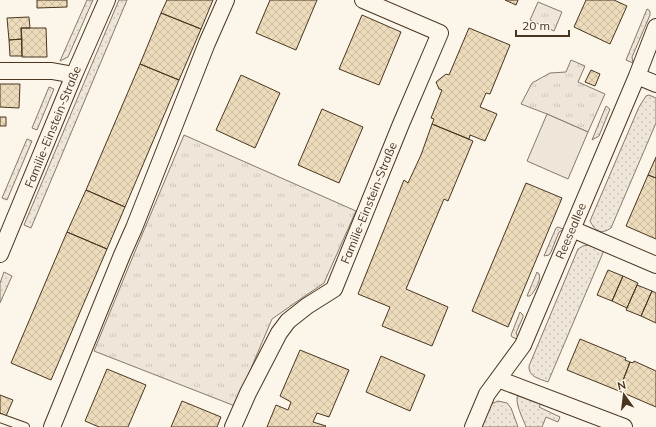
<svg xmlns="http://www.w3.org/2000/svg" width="656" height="427" font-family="Mulish,sans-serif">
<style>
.grass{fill:url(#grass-dots);stroke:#887966}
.park{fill:url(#park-tufts);stroke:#887966}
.pitch{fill:#ede6d9;stroke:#887966}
.building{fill:url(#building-cross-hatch);stroke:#4a3520}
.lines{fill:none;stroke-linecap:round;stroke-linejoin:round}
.lane-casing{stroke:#4a3520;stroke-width:10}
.street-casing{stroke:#4a3520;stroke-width:18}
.lane{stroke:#fbf6e9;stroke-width:8}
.street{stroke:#fbf6e9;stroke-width:16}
.labels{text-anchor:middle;stroke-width:3;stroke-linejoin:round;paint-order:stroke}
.street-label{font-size:12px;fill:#4a3520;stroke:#fbf6e9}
</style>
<defs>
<pattern id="grass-dots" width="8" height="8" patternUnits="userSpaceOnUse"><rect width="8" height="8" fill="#ede6d9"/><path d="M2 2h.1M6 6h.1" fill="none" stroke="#cdc6ba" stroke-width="1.8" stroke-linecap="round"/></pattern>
<pattern id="park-tufts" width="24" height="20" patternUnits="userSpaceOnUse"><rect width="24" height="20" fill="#ede6d9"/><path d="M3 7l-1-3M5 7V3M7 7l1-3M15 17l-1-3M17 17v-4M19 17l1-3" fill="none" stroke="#cdc6ba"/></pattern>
<pattern id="building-cross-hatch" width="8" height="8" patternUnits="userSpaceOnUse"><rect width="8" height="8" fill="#ecdcbc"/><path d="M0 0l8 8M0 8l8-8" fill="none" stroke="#ccbda1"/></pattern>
</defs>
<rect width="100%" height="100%" fill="#fbf6e9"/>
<!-- grass -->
<path class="grass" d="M87,0H93L68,57L60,61Z
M119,0H127L31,228L24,225Z
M647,9L649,10L650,12V15L632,57L633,63L626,60Z
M49,87L54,89L37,130L32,128Z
M649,95L656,98V123L611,228C601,235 595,231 590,221L639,107L646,96Z
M606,106L610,109L599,136L592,140Z
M27,139L32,141L7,200L2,198Z
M558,227L563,229L561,231L559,232L551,252L549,255L544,256L556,228Z
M589,245L605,248L548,382C540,379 528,377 529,366L578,249L583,246Z
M4,272L12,276L0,303V283Z
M537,272C538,273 539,273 539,274C542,279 534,293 530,296H527Z
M520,312L523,315V317L516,333L518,337L517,339L512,337L511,335Z
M518,394L543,400L539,407L560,417L558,422L546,417L542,427H526C523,418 514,403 518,394Z
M498,401L507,403L511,408L518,427H480L489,405Z"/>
<!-- park -->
<path class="park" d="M538,2L562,12L554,31L530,20Z
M571,60L585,66L578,82L605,94L588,132L547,114L521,104L532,83L550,73L566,72Z
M184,135L356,211L324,283L302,298L272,319L235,406L94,351L131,261Z"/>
<!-- pitch -->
<path class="pitch" d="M547,114L588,132L568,179L527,161Z"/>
<!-- building -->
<path class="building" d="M37,0H67V7L37,8Z
M167,0H213L201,29L161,13Z
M270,0H317L296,50L256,33Z
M505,0H518L516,5Z
M586,0H614L627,6L610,44L574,27Z
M161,13L201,29L179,80L140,64Z
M362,15L401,32L379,85L339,69Z
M29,17L30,28H21L22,39L9,40L7,18Z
M21,28H46L47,57H22Z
M469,28L510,45L490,94L486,93L480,107L497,114L485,141L470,135L469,139L432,124L434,119L431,118L442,90L439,89L436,82L446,74L449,75Z
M22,39V56H10L9,40Z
M140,64L179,80L125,207L86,190Z
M591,70L600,74L595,86L585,82Z
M241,75L280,93L255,148L216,130Z
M0,84H20L19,108L0,107Z
M322,109L363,127L339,183L298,165Z
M0,117H6V126H0Z
M432,124L473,141L448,201L444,199L406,289L448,307L432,346L382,326L390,307L358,294L404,180L408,183L421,155Z
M656,157V178L648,175Z
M648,175L656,178V239L626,226Z
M526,183L562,198L508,327L472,311Z
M86,190L125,207L107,249L67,232Z
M67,232L107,249L51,380L11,363Z
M608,270L623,276L612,301L597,295Z
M623,276L638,283L627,308L612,301Z
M637,285L652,291L641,316L626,310Z
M652,291L656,293V323L641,316Z
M580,339L626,358L625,360L630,362L619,391L567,370Z
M300,350L349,370L329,417L317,413L313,422L326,426L325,427H267L276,405L288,410L291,402L280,396Z
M381,356L425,375L410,411L366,392Z
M634,361L656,371V407L619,391L630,362L633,363Z
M107,369L146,385L128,427H99L85,421Z
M0,395L13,400L6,416L0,413Z
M182,401L221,417L217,427H171Z"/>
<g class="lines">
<defs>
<path id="lane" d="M0,418L25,427"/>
<path id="street" d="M0,71H52L74,75
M637,76L656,84
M572,229L656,265
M0,254L74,75L107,0
M498,379L624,427
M52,427L122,255L134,228L207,43L226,0
M233,427L248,393L279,333L288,321L307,306L334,289L401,124L440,33L363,0
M473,427L487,394L523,345L637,76L656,27"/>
</defs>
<!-- lane casing -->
<use href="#lane" class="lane-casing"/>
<!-- street casing -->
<use href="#street" class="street-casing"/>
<!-- lane -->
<use href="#lane" class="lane"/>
<!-- street -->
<use href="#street" class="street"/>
</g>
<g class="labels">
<!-- street labels -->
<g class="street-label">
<text transform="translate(53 127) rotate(-68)" y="4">Familie-Einstein-Straße</text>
<text transform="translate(369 203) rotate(-68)" y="4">Familie-Einstein-Straße</text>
<text transform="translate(571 231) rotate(-67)" y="4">Reeseallee</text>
</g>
</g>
<!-- north arrow -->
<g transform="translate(624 395) rotate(346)" stroke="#fbf6e9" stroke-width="3" paint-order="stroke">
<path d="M0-3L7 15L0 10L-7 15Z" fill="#4a3520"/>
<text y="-6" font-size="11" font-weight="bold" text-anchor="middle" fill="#4a3520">N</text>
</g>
<!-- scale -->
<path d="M516 30v6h53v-6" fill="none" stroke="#4a3520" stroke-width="2"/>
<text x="522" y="30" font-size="12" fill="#4a3520" stroke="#fbf6e9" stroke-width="3" paint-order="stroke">20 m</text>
</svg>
